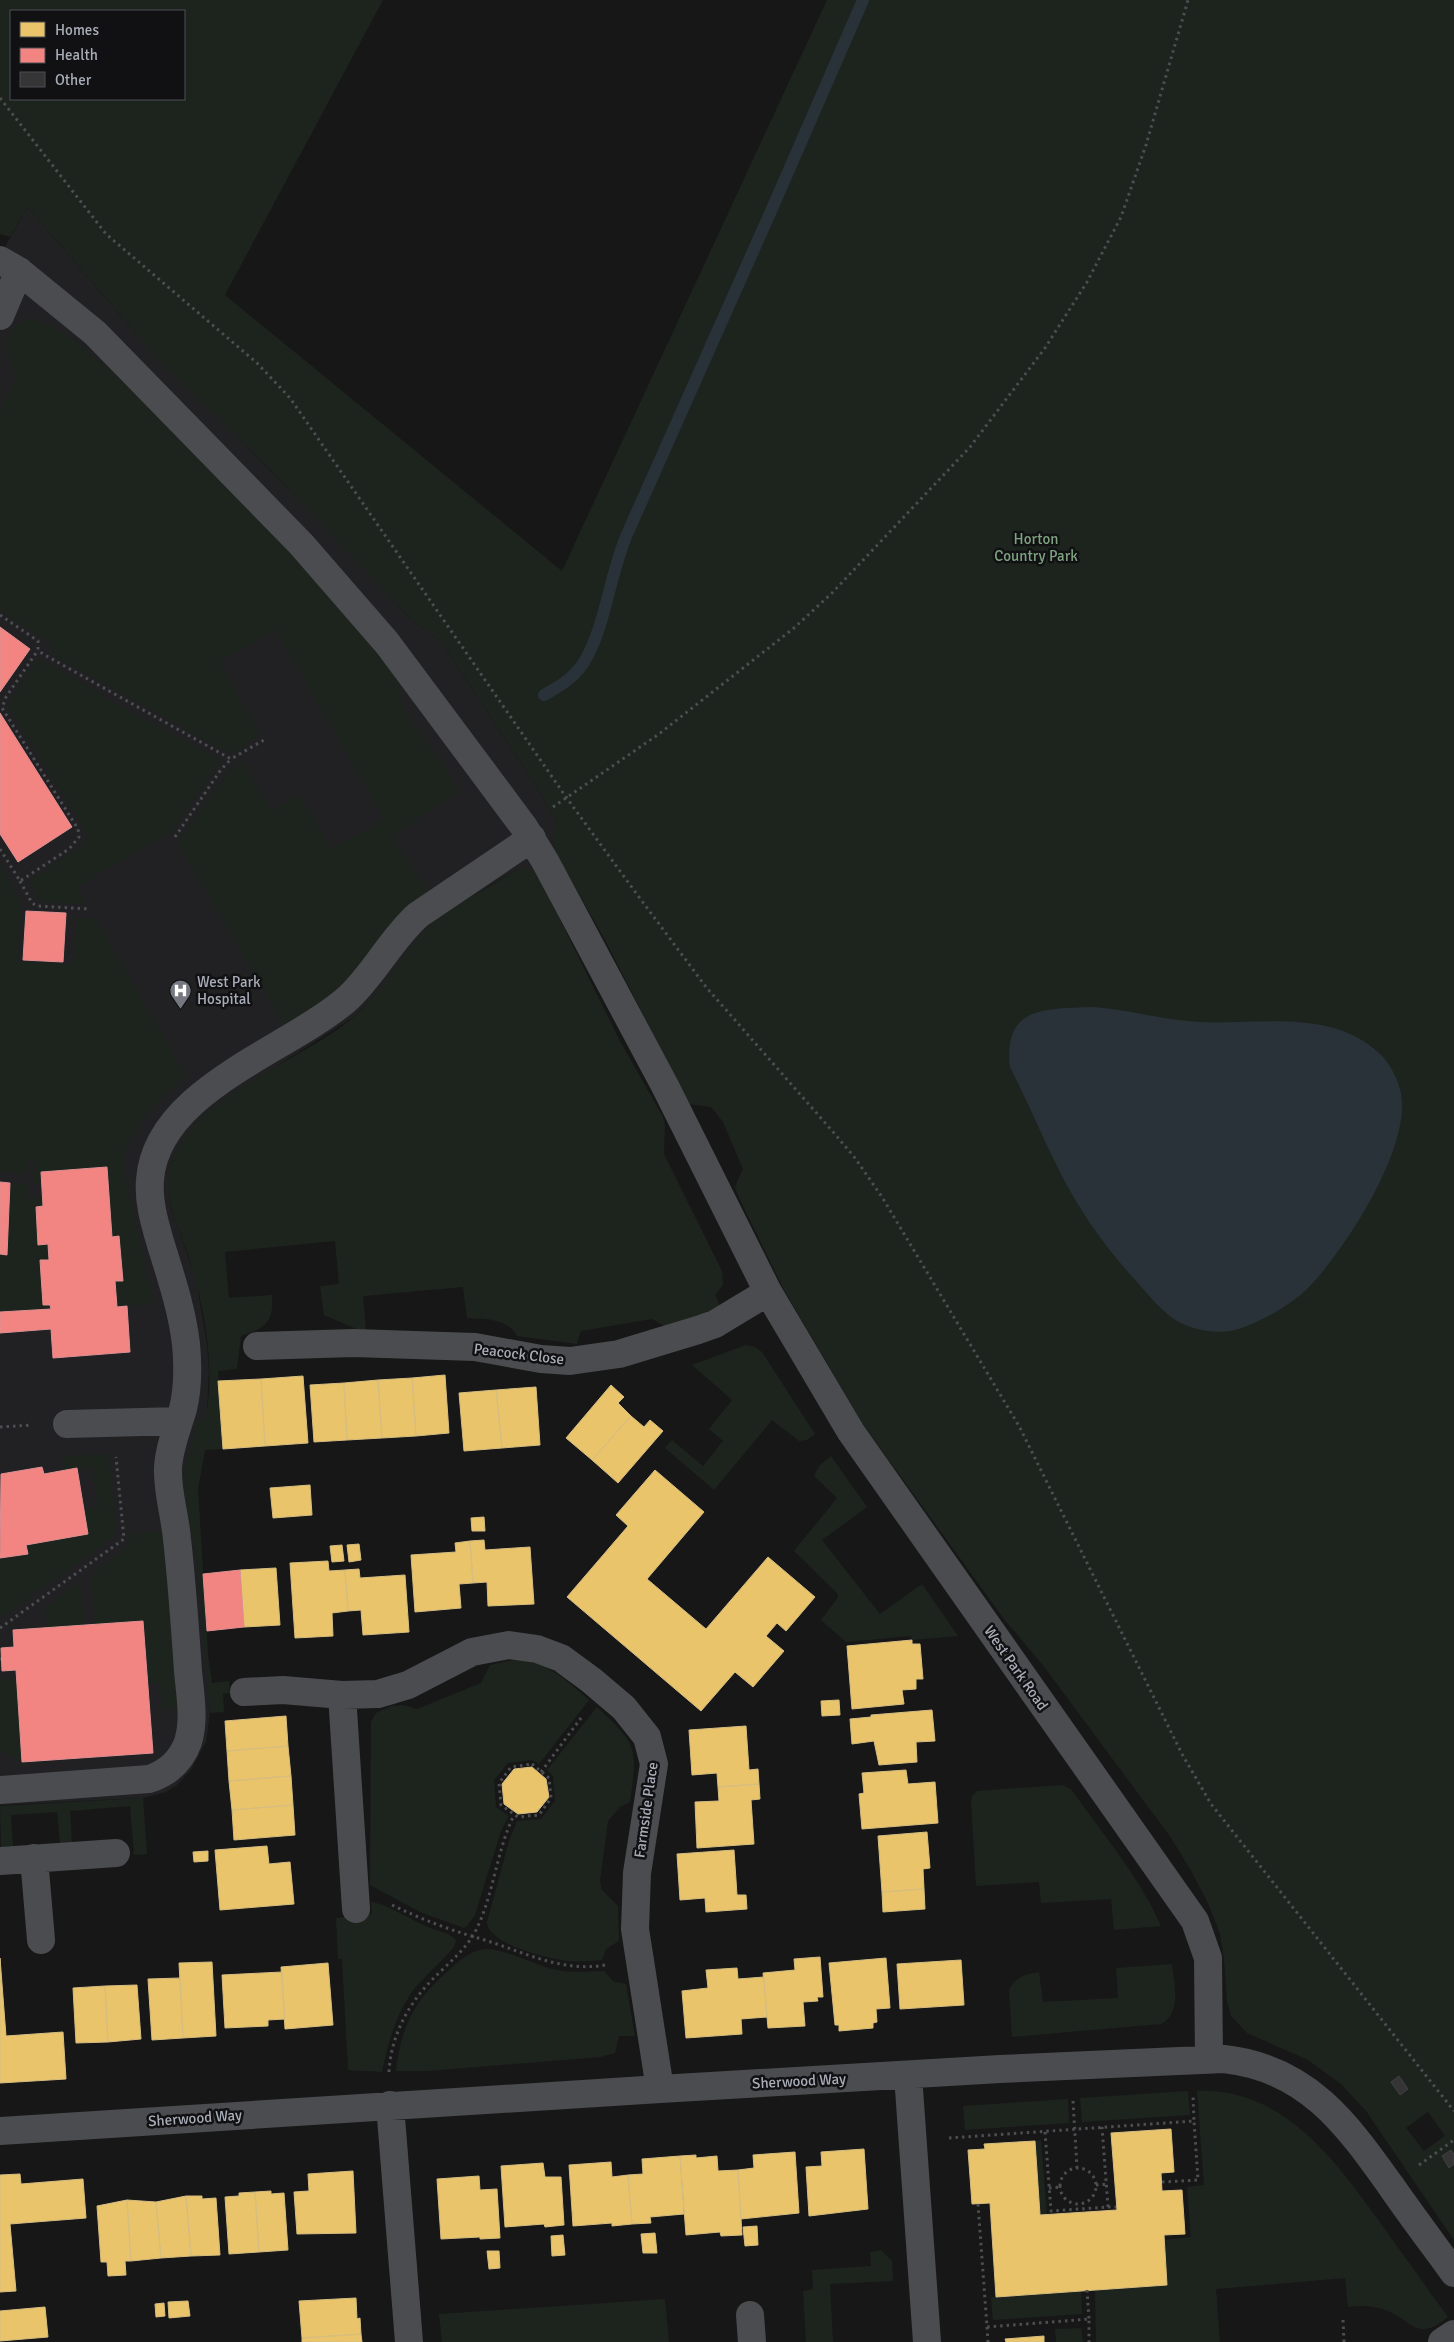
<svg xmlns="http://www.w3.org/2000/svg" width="1454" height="2342" font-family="Signika,sans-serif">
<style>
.built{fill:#212123}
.green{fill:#1d241e;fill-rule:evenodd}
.water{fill:#2a3239}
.homes{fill:#e9c46a;stroke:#d6bd81}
.health{fill:#f28482;stroke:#dc9092}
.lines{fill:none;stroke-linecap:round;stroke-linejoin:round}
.stream{stroke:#2a3239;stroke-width:12}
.building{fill:#353536;stroke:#3f4043}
.path{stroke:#4d4e52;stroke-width:3;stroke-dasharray:2.5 4;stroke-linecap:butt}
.minor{stroke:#4b4c50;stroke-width:28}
.labels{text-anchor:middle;stroke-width:5;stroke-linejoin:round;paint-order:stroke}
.park-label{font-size:15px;fill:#7fa381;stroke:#111113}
.poi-label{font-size:15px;fill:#a8adb8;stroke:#111113;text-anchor:start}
.street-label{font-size:15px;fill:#a8adb8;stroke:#111113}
</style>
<rect width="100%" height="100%" fill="#171717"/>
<!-- built -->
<path class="built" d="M28,207L133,330L329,530L408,616L442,643L535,784L577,857L540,881L516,870L439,916L382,988L355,1016L222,1101L169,1196L171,1209L196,1279L207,1345L209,1371L205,1450L198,1488L210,1713L206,1742L191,1770L177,1785L166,1792L143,1798L0,1805V255Z"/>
<!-- green -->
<path class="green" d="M0,0H383L225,295L562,571L827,0H1454V2240L1366,2111L1341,2084L1308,2060L1247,2033L1231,2016L1227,2002L1224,1959L1220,1934L1209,1905L1189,1867L1169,1835L1042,1664L1004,1619L864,1426L784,1290L739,1198L735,1187L743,1169L723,1122L711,1107L689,1104L605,940L557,856L553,839L557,822L535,784L442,643L408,616L268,467L158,359L28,207L10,237L0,234ZM11,11H184V99H11ZM1428,2112L1445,2136L1424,2151L1406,2128Z
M30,318L43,322L71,337L174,426L306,559L397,677L402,703L409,718L448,771L458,792L391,837L433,896L337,991L287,1030L177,842L231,769L243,761L271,811L300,795L331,849L384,819L276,630L219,662L261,736L230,754L55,656L50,644L43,638L0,611V412L14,382L15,376L5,343C9,332 18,321 30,318Z
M41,659L122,707L221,760L171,832L77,887L87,905L41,902L28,881L83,845L88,838L84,828L7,705L37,661Z
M0,864L22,905L18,961L74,965L76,918L96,919L186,1076C163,1096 122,1135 123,1168L154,1303L117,1307L115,1281L123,1280L119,1237H112L107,1167L41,1172L42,1183H33V1158L27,1161V1174L0,1172Z
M526,868L532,869L538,875L620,1041L663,1117L665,1125L664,1154L722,1271L723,1285L715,1295L721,1308L666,1327L652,1319L581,1331L577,1344L517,1336C507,1318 485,1319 467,1318L463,1287L363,1296L366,1333L324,1315L320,1286L339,1284L335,1241L225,1252L229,1298L272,1295C274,1322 266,1328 241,1336L237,1369L218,1371L223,1449L205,1450L198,1488L208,1654L212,1683L229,1681L230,1693L223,1694L224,1712L210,1713L198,1571L182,1480L198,1417L205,1419L206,1414C216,1367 203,1300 188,1255C180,1231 167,1208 168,1182C171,1102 304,1062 356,1015C388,986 407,945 438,917C448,908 462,902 474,895C488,888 502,879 516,870Z
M10,1183H27L28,1198L42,1197L43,1206L36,1207L38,1245L48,1244L49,1260H40L44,1305H50L51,1309L0,1312V1254H7Z
M746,1345L755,1347L762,1352L815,1434L807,1440L799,1441L772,1420L714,1490L665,1448L672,1440L703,1466L723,1441L709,1429L732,1400L692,1365Z
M109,1454L116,1535L0,1619V1558L27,1554L26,1545L88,1534L84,1510L98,1507L92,1466L64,1471V1456Z
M831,1456L867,1507L822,1540L880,1614L922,1584L958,1636L912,1640L911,1636L846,1642L821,1620L837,1599L838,1594L794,1551L837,1498L814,1476L819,1466Z
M163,1531L179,1709L162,1710L160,1682L148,1683L143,1621L95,1625L91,1575L129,1545L128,1534Z
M80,1581L85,1626L47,1628L45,1608Z
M513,1660C546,1660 565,1679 589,1700L539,1764L532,1760L508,1763L494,1780L496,1807L509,1816L501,1831L475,1915L467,1926L464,1928L420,1912L370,1885L371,1722L376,1713L391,1706L403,1705L417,1709L481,1683L490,1665Z
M17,1678L22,1762L0,1750V1680Z
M597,1707C637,1745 638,1746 630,1802L620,1807L608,1821L600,1881L602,1890L618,1906L619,1941L606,1949L602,1960C591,1961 579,1962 567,1961C548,1958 488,1945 487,1922L509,1841L517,1821L541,1819L555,1801L553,1776L547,1770Z
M1062,1785L1071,1789C1102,1833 1139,1876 1161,1926L1114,1930L1111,1899L1041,1903L1039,1882L976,1886L971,1803L972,1796L977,1791Z
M143,1798L147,1854L134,1855L130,1806L70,1811L72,1843L60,1844L57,1812L11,1815L13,1846L1,1847L0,1806Z
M371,1902C388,1904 416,1923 435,1930C443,1932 451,1934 456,1940L454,1947C442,1961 428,1973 416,1987C397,2010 388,2043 382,2072L348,2070L342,1959H338L336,1918L372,1914Z
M484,1949C505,1949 528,1962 548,1968C566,1973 585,1972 604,1971L613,1981L626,1984L635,2036H619L615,2053L600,2057L429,2071H396C401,2027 414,2000 448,1971C459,1961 468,1952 484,1949Z
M1172,1964C1174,1983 1182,2013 1161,2024L1012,2037L1009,1990C1015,1977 1026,1974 1039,1972L1043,2002L1118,1998L1116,1968Z
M1188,2091L1190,2115L1082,2122L1080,2098Z
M1197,2091C1285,2087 1338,2164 1384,2228C1405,2257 1426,2287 1448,2317C1418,2342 1413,2322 1388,2311C1375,2306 1361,2305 1348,2307L1345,2278L1216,2289L1220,2342H1096L1095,2290L1167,2285L1164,2240L1191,2237L1187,2187L1204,2185Z
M1068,2099L1069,2123L965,2130L963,2106Z
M1041,2140L1047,2215H1040L1035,2141Z
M881,2250L892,2261L893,2281L830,2284L833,2342H806L803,2291L813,2289L812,2270L871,2266L870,2252Z
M1081,2291L1082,2314L993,2320L991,2297Z
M665,2299L669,2342H442L439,2314Z
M1081,2328L1083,2342H1056L1055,2329Z"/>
<!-- water -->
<path class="water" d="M1094,1007C1129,1010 1164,1020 1199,1022C1259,1025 1332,1008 1380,1054C1390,1063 1399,1081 1401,1094C1411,1148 1345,1250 1309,1287C1293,1304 1258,1324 1235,1330C1215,1335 1187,1329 1171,1317C1158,1307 1147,1293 1136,1281C1105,1247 1078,1209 1058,1168C1041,1134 1027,1100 1010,1067C1003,1005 1046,1009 1094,1007Z"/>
<!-- homes -->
<path class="homes" d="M445,1375L449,1433L416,1436L412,1378Z
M303,1376L308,1443L265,1446L261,1379Z
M412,1378L416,1436L382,1438L378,1380Z
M261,1379L265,1446L223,1449L218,1381Z
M378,1380L382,1438L347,1440L344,1383Z
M344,1383L347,1440L314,1442L310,1385Z
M611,1385L624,1397L618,1403L631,1416L592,1460L566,1438Z
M536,1387L540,1445L502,1448L496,1390Z
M496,1390L502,1448L464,1451L459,1393Z
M631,1416L644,1427L650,1420L663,1431L618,1483L592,1460Z
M655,1470L704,1512L647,1579L706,1629L768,1557L815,1597L786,1631L777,1623L766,1636L784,1651L753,1687L735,1672L701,1711L567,1597L628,1526L616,1515Z
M310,1485L312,1515L273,1518L270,1488Z
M484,1517L485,1531H472L471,1518Z
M484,1540L485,1550L530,1547L534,1604L488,1606L487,1582L473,1583L470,1541Z
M470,1541L473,1583L459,1584L461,1608L415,1612L411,1555L456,1552L455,1543Z
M359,1544L361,1560L349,1562L347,1545Z
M342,1545L344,1561L332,1562L330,1546Z
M328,1561L329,1571L345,1570L348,1611L332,1613L333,1636L295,1638L290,1563Z
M276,1568L280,1625L244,1627L240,1570Z
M359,1569L360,1578L405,1575L409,1632L363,1635L361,1610L348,1611L345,1570Z
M912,1640V1644H920L923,1679H916V1689L902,1690L904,1704L852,1709L847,1646Z
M839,1700L840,1715L822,1716L821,1701Z
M932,1710L935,1741L916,1742L917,1762L879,1765L874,1741L852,1744L850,1719L871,1717V1715Z
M286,1716L288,1746L227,1751L225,1721Z
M746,1726L749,1770L758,1769L759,1784L718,1787L717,1773L692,1775L689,1730Z
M288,1746L291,1776L229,1781L227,1751Z
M532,1767L546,1779L549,1797L537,1812L518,1814L504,1804L502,1784L514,1769Z
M906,1770L908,1784L935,1782L938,1823L862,1829L859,1794L864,1793L862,1773Z
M291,1776L293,1805L232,1810L229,1781Z
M759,1784L760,1799L751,1800L754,1844L697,1848L695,1802L719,1801L718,1787Z
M293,1805L295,1835L234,1840L232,1810Z
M927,1832L930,1868L923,1869L924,1889L882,1892L878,1836Z
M267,1846L269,1864L290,1862L294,1904L220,1910L215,1850Z
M734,1850L737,1895H746L747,1909L706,1912L705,1898L680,1900L677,1854Z
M208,1851V1861L194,1862L193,1852Z
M924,1889L925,1909L883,1912L882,1892Z
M820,1957L823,1997H817L818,2001L803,2002L805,2026L768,2028L763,1973L795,1970L794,1959Z
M0,1958L6,2036L63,2032L66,2079L0,2083Z
M886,1958L890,2008L876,2009L877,2022L873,2023V2028L839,2031V2025H835L829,1963Z
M961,1960L964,2005L900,2009L897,1964Z
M212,1962L216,2036L183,2038L179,1963Z
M328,1963L333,2025L285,2029L281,1967Z
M737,1968L738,1979L764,1977L767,2017L741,2019L742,2034L686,2038L682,1991L708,1988L706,1970Z
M282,1972L285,2019L268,2020V2026L225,2028L222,1975Z
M180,1978L183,2038L152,2040L148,1979Z
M137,1985L141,2039L108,2042L105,1986Z
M105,1986L108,2042L76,2043L73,1988Z
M1171,2129L1174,2172L1161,2173L1162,2191L1182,2190L1185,2234L1164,2235L1167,2285L996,2297L990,2203L972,2204L968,2150L985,2149L984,2144L1035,2141L1040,2215L1117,2210L1111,2133Z
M864,2149L868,2209L809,2216L806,2167L822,2166L821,2152Z
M795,2152L799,2213L741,2219L738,2170L754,2168L753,2155Z
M696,2155V2158L717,2156L718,2171L738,2170L742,2235L721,2236L720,2232L686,2235L680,2156Z
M680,2156L684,2214L650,2217L651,2223L632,2224L628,2175L643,2174L642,2159Z
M611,2162L612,2177L628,2175L632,2224L612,2226V2223L573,2226L569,2165Z
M543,2163L545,2177H561L564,2225L545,2227L544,2224L505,2227L501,2166Z
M353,2171L356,2233L297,2234L294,2192L309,2191L308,2174Z
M20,2174L21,2184L83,2179L86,2218L10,2224L16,2291L0,2292V2175Z
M479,2176L480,2190L497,2189L500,2238L480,2239V2237L441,2239L437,2179Z
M271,2191V2194L284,2193L288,2250L259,2252L255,2192Z
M255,2192L259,2252L229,2254L225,2197L239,2196V2193Z
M186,2196L191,2256L161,2258L156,2202Z
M186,2196H202V2199L216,2198L220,2255L191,2256Z
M127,2200L131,2261H125L126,2275L108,2276L107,2262H101L97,2206Z
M127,2200L156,2202L161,2258L131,2261Z
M757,2226L758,2245L745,2246L743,2227Z
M655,2233L657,2253H643L641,2234Z
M563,2235L565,2255L552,2256L551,2236Z
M487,2251H499L500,2268L489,2269Z
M356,2298L357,2319L360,2318L361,2334L302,2338L299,2301Z
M188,2301L190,2316L169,2318L168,2302Z
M164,2303L165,2316L156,2317L155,2304Z
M45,2307L48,2337L0,2341V2311Z
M361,2334L362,2342H302V2338Z
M1044,2336V2342H1006L1005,2339Z"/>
<!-- health -->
<path class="health" d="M0,627L30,649L0,692Z
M0,713L72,827L18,862L0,834Z
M26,911L66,913L63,962L23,960Z
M107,1167L112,1237L119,1236L123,1281H115L117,1307L127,1306L130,1352L53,1358L51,1329L0,1333V1312L51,1309L50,1305H43L40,1260H49L48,1244L38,1245L36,1207L43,1206L41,1172Z
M0,1182L10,1183L7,1255L0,1254Z
M42,1467L44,1474L77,1468L88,1534L26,1545L28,1554L0,1558L1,1474Z
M240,1570L244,1627L207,1631L203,1574Z
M143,1621L153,1753L22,1762L16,1670L2,1671L1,1648L14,1647L13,1630Z"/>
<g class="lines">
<!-- stream -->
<path class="stream" d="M544,695C562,685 577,676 587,657C607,619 610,572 628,532C708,355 786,178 863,0"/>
</g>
<!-- building -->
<path class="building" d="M1399,2076L1408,2089L1400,2095L1391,2082Z
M1451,2150L1454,2154V2164L1449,2168L1442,2156Z"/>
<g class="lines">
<!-- path -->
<path class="path" d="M0,98L106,234L257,363L290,398L566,797L633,889L706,987L834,1133L855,1158L882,1197L1019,1426L1182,1754L1211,1804L1454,2111
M0,615L38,641V650L43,654L231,759L264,740
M553,807L659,734L794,628L832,593L970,447L1045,348L1087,282L1121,217L1146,145L1188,0
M175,837L220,771L231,759
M0,849L20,881L69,849L79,837L78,829L2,708L6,697L38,650
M20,881L32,903L37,906L90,909
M0,1427L32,1425
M0,1628L124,1539L116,1457
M0,1659H1
M532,1764L549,1778L551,1798L539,1815L518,1817L501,1805L499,1783L511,1767Z
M541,1772L581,1718
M392,1905C421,1919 447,1929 478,1938C520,1950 560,1973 605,1965
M389,2072C391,2033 411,1999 439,1973C454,1958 469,1946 478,1926C494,1891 497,1850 514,1815
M1073,2101L1077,2168
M1045,2132L1051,2211L1108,2207L1102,2127
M949,2138L1194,2121L1193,2096
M1419,2165L1454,2140
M1060 2186a18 18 0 1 1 36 0a18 18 0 1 1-36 0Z
M1162,2182L1198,2180L1194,2121
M1096,2185L1107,2184
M1049,2188L1060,2187
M978,2204L987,2327L1089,2319V2342
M1108,2207H1116
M1087,2290L1089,2319
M1343,2320L1344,2342
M987,2327L988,2342"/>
<!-- minor -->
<path class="minor" d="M0,260L19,271L95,333L301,544L387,643L524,827L545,861L665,1086L768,1292L851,1432L1195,1921L1208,1958L1209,2059
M0,316L19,271
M257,1346L354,1343L475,1347L541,1359L570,1361L619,1354L698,1330L715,1324L768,1292
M67,1424L179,1421
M244,1692L283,1690L342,1695L378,1694L408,1685L472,1652L509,1645L537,1649L561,1658L591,1680L624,1708L647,1737L654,1764L637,1873L635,1929L660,2089
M342,1695L356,1909
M0,1790L149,1779C168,1773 181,1761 188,1742C195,1719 190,1694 188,1671C185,1627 182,1583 177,1539C175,1515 167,1492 168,1468C169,1448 177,1429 183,1409C188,1388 188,1365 186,1344C182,1310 171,1277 161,1245C155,1224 148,1202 150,1180C156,1091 286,1051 346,1000C374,975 390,940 418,915L532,838
M34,1858L41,1940
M0,1861L116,1853
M908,2075L927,2342
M390,2105L409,2342
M0,2131L660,2089L1000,2069L1224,2059C1307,2068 1346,2123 1391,2186C1411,2215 1433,2244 1454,2273
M750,2315L752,2342
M1442,2342L1454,2334"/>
</g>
<!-- icons -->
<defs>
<symbol id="hospital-pin" viewBox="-11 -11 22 30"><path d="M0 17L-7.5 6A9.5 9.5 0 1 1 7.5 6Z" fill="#757880" stroke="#111113"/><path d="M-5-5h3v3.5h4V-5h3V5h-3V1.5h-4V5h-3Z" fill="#fff"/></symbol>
</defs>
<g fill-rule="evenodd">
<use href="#hospital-pin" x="168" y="978" width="25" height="34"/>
</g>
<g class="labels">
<!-- park labels -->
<g class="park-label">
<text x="1036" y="544">Horton<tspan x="1036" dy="17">Country Park</tspan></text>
</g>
<!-- poi labels -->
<g class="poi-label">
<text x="197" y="987">West Park<tspan x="197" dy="17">Hospital</tspan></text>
</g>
<!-- street labels -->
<g class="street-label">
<text transform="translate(519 1354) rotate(7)" y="5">Peacock Close</text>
<text transform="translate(1016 1668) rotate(55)" y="5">West Park Road</text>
<text transform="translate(646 1810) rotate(-82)" y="5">Farmside Place</text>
<text transform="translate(799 2081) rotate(-3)" y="5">Sherwood Way</text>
<text transform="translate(195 2118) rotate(-4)" y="5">Sherwood Way</text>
</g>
</g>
<!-- legend -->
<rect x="10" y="10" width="175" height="90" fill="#111113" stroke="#4d4f55"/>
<rect x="20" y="22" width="25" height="15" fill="#e9c46a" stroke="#4d4f55"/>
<text x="55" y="35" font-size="15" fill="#a8adb8">Homes</text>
<rect x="20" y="48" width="25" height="15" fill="#f28482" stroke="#4d4f55"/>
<text x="55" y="60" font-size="15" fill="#a8adb8">Health</text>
<rect x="20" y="72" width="25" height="15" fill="#353536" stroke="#4d4f55"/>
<text x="55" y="85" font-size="15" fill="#a8adb8">Other</text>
</svg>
